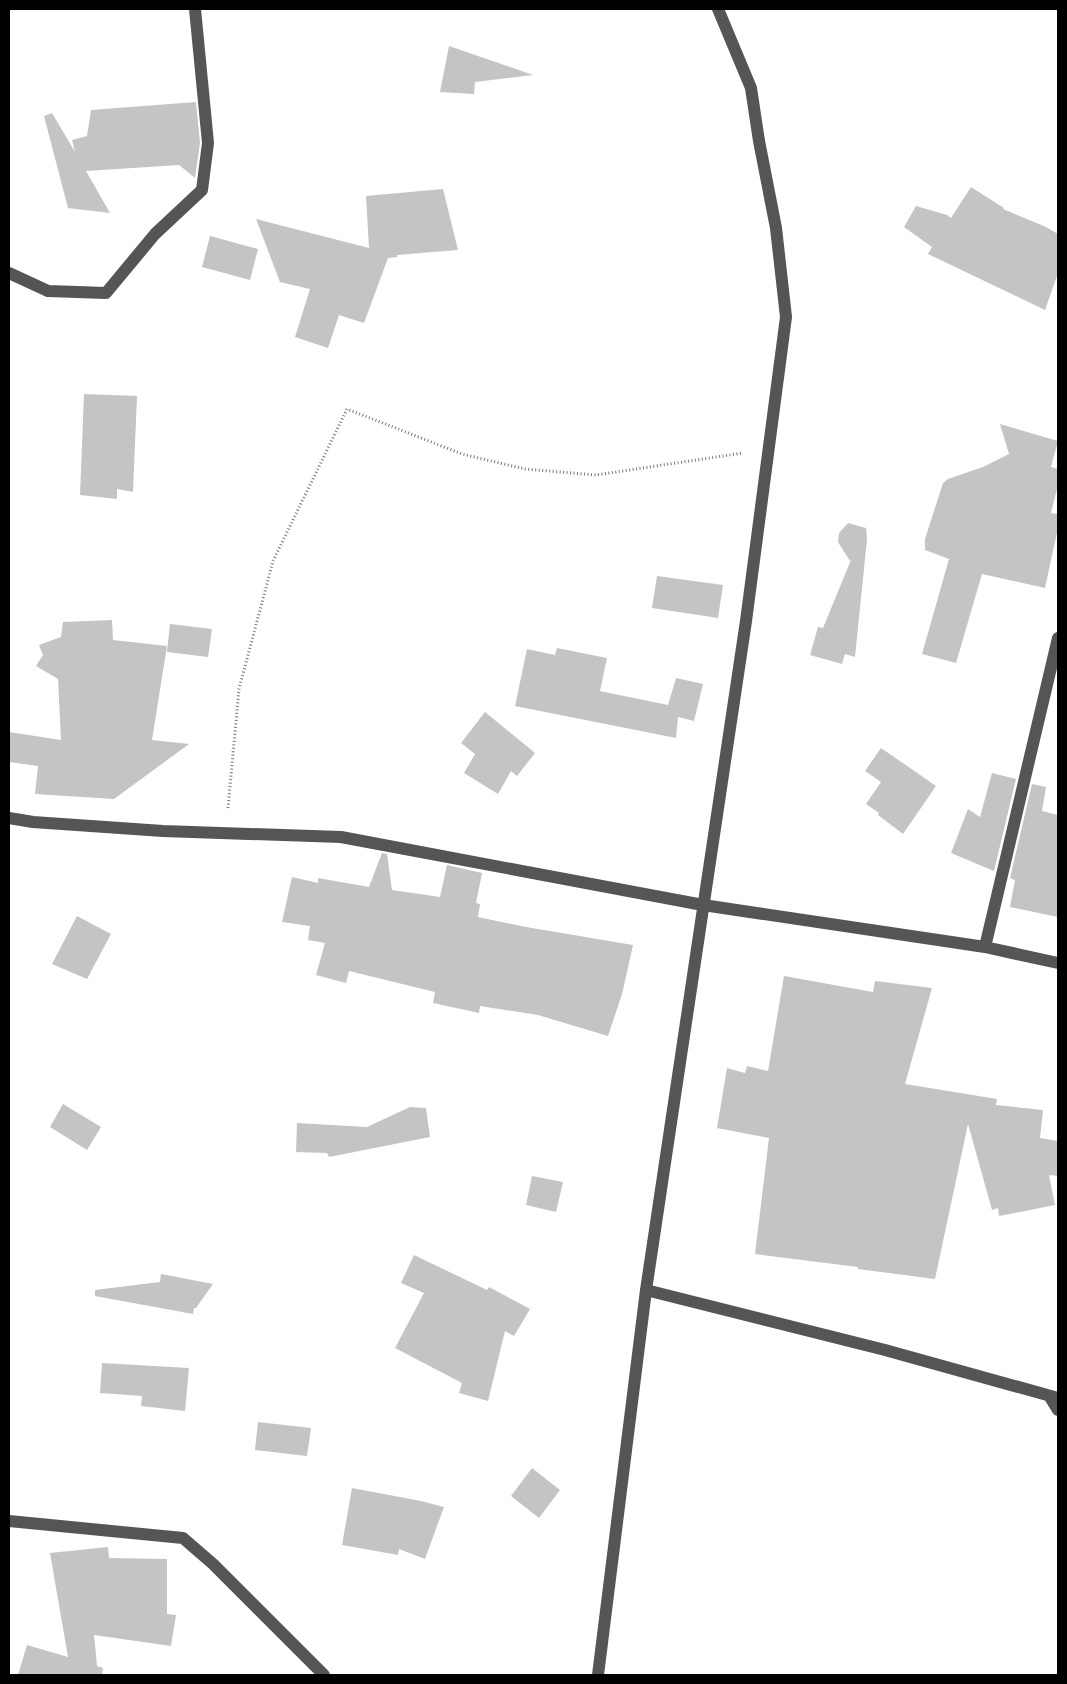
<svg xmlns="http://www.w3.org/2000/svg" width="1067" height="1684" font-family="'DM Sans',sans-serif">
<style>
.building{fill:#c4c4c4}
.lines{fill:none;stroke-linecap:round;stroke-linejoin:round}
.path{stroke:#777;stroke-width:3;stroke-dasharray:1 2.5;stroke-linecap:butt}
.minor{stroke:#555;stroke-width:12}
</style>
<rect width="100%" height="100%" fill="#fff"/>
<!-- building -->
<path class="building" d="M449,46L533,75L475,82L474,94L440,92Z
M196,102L200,143L195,178L179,165L86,171L110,213L68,208L44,116L52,113L75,152L72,140L87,136L91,110Z
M971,187L1004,208L1003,209L1046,227L1058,234V273L1045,310L928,254L932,247L904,227L916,206L947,215L951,218Z
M443,189L458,250L397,255V257L388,258L364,323L339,315L328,348L295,337L310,289L280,282L256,219L369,248L366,196Z
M210,236L258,249L250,280L202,267Z
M84,394L137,396L133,492L117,489V499L80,495Z
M1000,424L1058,441L1051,467L1058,469V485L1051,513L1058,514V528L1045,588L982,574L956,663L922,654L949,559L925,550V539L943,483L948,479L983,467L1009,454Z
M848,523L866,528L867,539L855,657L845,654L842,664L810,655L818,627L823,628L851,560L850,561L838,542L839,533Z
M657,576L723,585L718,618L652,608Z
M112,620L113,640L167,646L152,740L189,744L114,799L35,794L38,766L9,762V732L61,740L58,679L36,666L43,655L39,645L61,637L63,622Z
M170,624L212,629L208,657L167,652Z
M557,648L607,658L600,691L668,705L676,678L703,684L694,721L678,717L676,738L515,706L527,649L555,655Z
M485,712L535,753L517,776L511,771L498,794L464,773L475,754L461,743Z
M881,748L936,786L903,834L878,815L879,813L866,804L881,782L865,771Z
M992,773L1016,779L994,871L951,853L968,809L980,817Z
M1032,784L1046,787L1042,811L1058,815V917L1010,907L1015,880L1010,878Z
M382,853L387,854L392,890L440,897L447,865L482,873L476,903L480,904L478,917L526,927L633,945L622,994L608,1036L538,1015L480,1006L479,1013L433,1003L435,992L349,971L346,983L316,975L325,943L308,940L310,926L282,922L292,877L318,883V878L369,887Z
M77,916L111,934L87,979L52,964Z
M784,976L873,992L875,981L932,988L905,1084L997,1099L996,1105L1043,1110L1040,1138L1058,1141V1176L1049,1175L1055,1205L999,1216L998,1208L992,1210L968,1124L935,1279L858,1269V1267L755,1254L769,1138L717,1128L727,1068L745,1073L747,1066L768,1071Z
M63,1104L101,1127L87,1150L50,1127Z
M410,1107L426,1108L430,1137L329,1157L327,1153L296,1152L297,1123L367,1127Z
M532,1176L563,1182L556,1212L526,1205Z
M414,1255L487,1290L489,1287L530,1309L514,1336L505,1331L488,1401L459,1393L462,1383L395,1348L424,1293L401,1283Z
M161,1274L213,1284L196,1308H194L193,1314L95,1296V1290L160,1282Z
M102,1363L189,1368L185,1411L141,1406L142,1396L100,1393Z
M258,1422L311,1428L307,1456L255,1450Z
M532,1468L560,1490L539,1518L511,1496Z
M352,1488L421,1501L444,1507L425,1559L399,1549L398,1555L342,1545Z
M108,1547L109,1558L167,1559V1614L176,1615L171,1646L94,1635L97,1666L103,1668L102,1675H18L27,1645L68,1657L50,1553Z"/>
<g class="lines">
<!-- path -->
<path class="path" d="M228,808L239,689L273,561L347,409L462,454L525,469L596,475L743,453"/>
<!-- minor -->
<path class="minor" d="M9,273L48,291L106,293L155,234L202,190L208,143L195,9
M9,818L33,822L163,831L341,837L703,905L985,947L1058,963
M985,947L1058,638
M646,1290L885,1350L1058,1398
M1050,1397L1058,1410
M9,1521L183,1538L213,1564L324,1675
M598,1675L646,1290L746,621L786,317L776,228L759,141L751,88L718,9"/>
</g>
<!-- border -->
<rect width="1067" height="1684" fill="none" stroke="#000000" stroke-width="20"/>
</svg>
